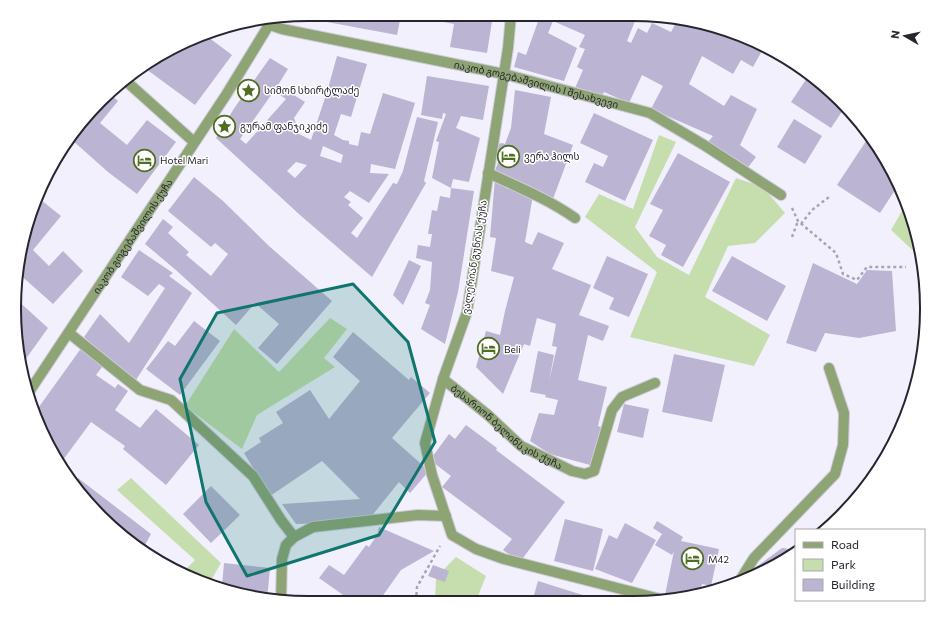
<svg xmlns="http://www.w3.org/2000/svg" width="941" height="617" font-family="Commissioner,'Noto Sans Georgian',sans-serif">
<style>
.green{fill:#c6dead}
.building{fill:#bbb4d2;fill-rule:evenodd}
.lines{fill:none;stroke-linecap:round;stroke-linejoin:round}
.minor-casing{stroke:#cecbd8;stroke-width:12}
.path{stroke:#a7a5b2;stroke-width:2.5;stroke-dasharray:3 3;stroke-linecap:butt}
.minor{stroke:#8ea474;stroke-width:10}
.marked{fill:#0f766e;fill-opacity:0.2;stroke:#0f766e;stroke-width:3;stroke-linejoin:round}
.labels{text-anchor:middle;stroke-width:3;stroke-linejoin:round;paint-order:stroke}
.street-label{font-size:10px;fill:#282531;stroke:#fff}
.poi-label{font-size:10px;fill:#282531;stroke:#fff;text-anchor:start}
.rim{fill:none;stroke:#282531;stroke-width:2}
</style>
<rect width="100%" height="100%" fill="#f2f0fd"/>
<!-- green -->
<path class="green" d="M659,135L676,142L635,227L657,257L689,275L736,178L763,187L785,213L755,243L728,246L705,297L770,335L754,366L630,337L657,272L585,217L599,194L633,209Z
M906,204L917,233L921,258L891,230Z
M330,318L347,329L324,358L335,367L257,415L242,449L185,406L234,329L279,372Z
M131,478L221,563L210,582L181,574L195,560L117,490Z
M456,557L486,576L476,601H435L436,577Z"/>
<!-- building -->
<path class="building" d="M308,14H375L401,15L397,35L295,16Z
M433,15H493L487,53L450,47L454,24L432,20Z
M540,16H637L627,41L631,43L638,28L647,33L652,23L671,32L678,19L746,39L763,49L753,67L741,60L733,74L702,56L689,84L724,106L731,95L757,109L740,145L756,157L746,170L708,142L713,136L651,109L663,86L642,75L629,103L604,92L600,99L575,88L583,70L577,67L585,49L579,47L585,35L553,21L548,33L577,48L564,81L514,67L518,52L526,55Z
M204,34L232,55L195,105L142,66Z
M337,56L367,64L351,117L341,114L334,135L343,140L349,141V144L358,146L361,132L370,134L383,93L415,103L395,169L371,164L370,173L389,174L369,203L350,191L344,197L351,202L348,205L363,218L351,233L357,238L393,183L397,184L403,171L417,117L438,122L424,181L426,183L372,277L300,215L216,138L235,107L270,58L288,69L278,85L305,102L294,118L297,126L293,131L311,140L327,92ZM274,91L286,99L246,144L240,139ZM323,146L343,155L341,163L320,156ZM296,162L307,165L295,178L287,171Z
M809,75L827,87L845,107L831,128L791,102Z
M427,76L489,86L483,120L461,116L456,128L480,138L469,182L453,179L451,188L474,191L458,292L445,344L421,329L430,305L425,303L430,290L432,262L416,258L418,245L430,247L432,234H428L432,210L437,211L440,196L450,198L451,188L432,178L439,142L436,141L446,114L443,113L442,119L421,115Z
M515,90L551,97L544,134L573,145L553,199L525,190L527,185L494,173L501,155L496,151L497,147L498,144L502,143L505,144L511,128Z
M111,95L118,101L100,123L127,145L147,120L176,142L137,194L108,172L72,140L65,146L75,129Z
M594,113L653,140L625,201L585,182L594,163L603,167L608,156L580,143Z
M794,119L822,136L805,164L777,147Z
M864,127L897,178L899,184L880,213L837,185L868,138L860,132Z
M678,153L730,182L683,267L661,255L666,245L649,236L663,210L650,204Z
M194,177L223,201L269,246L332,301L277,364L258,348L279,324L255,303L236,325L177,271L145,244L163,219L173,227L168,233L189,252L186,255L211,276L228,254L215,243L211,247L168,211Z
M495,178L533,195L525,242L532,245L538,232L564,243L552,269L591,285L579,315L609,326L603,341L588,335L578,380L607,387L598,426L601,427L590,465L550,454L530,441L539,413L554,415L558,400L545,397L546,395L530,392L538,351L554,355L549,381L557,347L552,346L556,324L537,318L530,346L524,344L503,394L476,367L486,331L500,335L505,311L514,277L491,271L496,238L490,237Z
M36,196L61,216L33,250L49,266L63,251L83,271L53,304L18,273L21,264L27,256L23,252Z
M139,250L173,273L169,276L192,293L134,383L84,337L100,314L129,343L165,288L159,284L148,296L121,277Z
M607,256L648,274L629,317L609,309L614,298L593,288Z
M732,256L786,286L767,321L712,291Z
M409,260L421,266L403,305L393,295Z
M813,263L857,284L867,270L892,271L896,331L859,338L825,333L816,352L786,343Z
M15,298L48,328L20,367V366Z
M194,321L220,341L180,395L146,369L168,341L175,346Z
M353,332L409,380L411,377L430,393L392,438L429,471L410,493L399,482L370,518L329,523L296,524L282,504L360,499L322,461L270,496L244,453L261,442L259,438L283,423L276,412L310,390L329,419L360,381L333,357Z
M82,347L105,363L96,375L115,388L118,384L128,391L115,410L140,428L156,409L199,445L166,485L123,449L125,446L91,422L60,464L53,456L36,411Z
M674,354L725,365L712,422L662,412Z
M624,404L649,409L643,438L617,432Z
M466,425L497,448L496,450L565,502L520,562L503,550L512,539L442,487L451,476L430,460L449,434L455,439Z
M78,478L151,534L144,547L141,548L114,530L75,482Z
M211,486L240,515L211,543L183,514Z
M565,519L603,529L593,571L554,561Z
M657,521L683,537L681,541L719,549L711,586L702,584L700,594L678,598L665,595L674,551L672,555L655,545L662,534L653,528Z
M625,523L656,540L632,583L595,569L609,535L617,539Z
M379,527L434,551L401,570L379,601H343L346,597L319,578L329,565L344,575L366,545L369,547L377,535Z
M782,548L796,550V552L763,573L751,577L752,570Z
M224,563L270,568L267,600L222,586Z
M433,565L449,571L445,582L428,576Z
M538,581L589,597L587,602H532Z
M601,597L621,602H600Z"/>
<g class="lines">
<defs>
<g id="minor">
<path d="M511,15L508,48L467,312L443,379L425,443L432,475L452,535L476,549L504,559L664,600"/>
<path id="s1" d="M270,25L282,29L504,74L650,113L704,145L781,195"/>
<path d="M126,81L194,142"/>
<path d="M488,173C518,187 548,199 575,218"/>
<path d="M69,333L140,390L171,400L253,476L281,520L294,537"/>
<path id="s2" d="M443,379L488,415L521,446L572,471L585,474L594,471L612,410L622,397L655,383"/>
<path id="s3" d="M29,392L226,95L272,20"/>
<path d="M739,582L754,558L835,474L843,445L844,413L829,368"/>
<path d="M281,601L282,559L286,545L294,537L313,527L418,515L446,516"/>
</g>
</defs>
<!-- minor casing -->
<use href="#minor" class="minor-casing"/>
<!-- path -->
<path class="path" d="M792,208L798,221L836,253L843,274L857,280L867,267H906
M801,224L812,210L829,197
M792,237L798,221
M416,601L417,587L440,546"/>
<!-- minor -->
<use href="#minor" class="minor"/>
</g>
<!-- marked area -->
<path class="marked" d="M353,284L408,342L435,442L379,535L247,576L206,502L180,379L217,313Z"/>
<!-- icons -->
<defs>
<symbol id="sight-ring" viewBox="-11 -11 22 22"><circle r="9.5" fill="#fff" stroke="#506e23" stroke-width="1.5"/><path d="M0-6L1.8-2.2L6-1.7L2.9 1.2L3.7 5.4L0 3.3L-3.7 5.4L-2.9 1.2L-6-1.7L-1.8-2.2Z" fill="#506e23"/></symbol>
<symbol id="hotel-ring" viewBox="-11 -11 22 22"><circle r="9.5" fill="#fff" stroke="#506e23" stroke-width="1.5"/><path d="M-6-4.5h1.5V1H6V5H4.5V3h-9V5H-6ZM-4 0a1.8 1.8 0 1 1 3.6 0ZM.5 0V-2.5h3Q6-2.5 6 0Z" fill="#506e23"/></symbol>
</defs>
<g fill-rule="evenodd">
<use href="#sight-ring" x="236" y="78" width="25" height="25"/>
<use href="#sight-ring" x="212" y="114" width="25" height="25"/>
<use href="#hotel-ring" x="496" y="144" width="25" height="25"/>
<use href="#hotel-ring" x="132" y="148" width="25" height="25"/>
<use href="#hotel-ring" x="476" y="336" width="25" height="25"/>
<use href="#hotel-ring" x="680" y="546" width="25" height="25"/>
</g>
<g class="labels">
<!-- street labels -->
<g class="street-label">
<text dy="4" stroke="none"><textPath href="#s1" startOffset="273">იაკობ გოგებაშვილის I შესახვევი</textPath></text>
<text dy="4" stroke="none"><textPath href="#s3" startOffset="187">იაკობ გოგებაშვილის ქუჩა</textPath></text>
<text transform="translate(474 257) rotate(-81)" y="4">ვალერიან გუნიას ქუჩა</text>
<text dy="4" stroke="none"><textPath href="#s2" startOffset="80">ბესარიონ ბელინსკის ქუჩა</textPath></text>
</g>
<!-- poi labels -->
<g class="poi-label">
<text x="264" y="94">სიმონ სხირტლაძე</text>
<text x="240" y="130">გურამ ფანჯიკიძე</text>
<text x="524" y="160">ვერა ჰილს</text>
<text x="160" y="164">Hotel Mari</text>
<text x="504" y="353">Beli</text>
<text x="708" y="563">M42</text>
</g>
</g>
<!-- crop -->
<path d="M0 0H941V617H0ZM308 21H633A287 287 0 0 1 920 308V309A287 287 0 0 1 633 596H308A287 287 0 0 1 21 309V308A287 287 0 0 1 308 21Z" fill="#fff" fill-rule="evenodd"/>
<path class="rim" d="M308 21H633A287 287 0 0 1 920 308V309A287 287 0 0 1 633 596H308A287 287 0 0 1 21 309V308A287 287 0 0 1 308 21Z"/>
<!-- legend -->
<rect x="795" y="529" width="130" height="72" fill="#ffffff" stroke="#a9a8ad"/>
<rect x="803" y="542" width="20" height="6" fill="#8ea474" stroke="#a9a8ad"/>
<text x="831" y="549" font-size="12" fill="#282531">Road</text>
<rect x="803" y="559" width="20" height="12" fill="#c6dead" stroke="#a9a8ad"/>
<text x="831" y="569" font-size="12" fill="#282531">Park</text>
<rect x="803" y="579" width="20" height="12" fill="#bbb4d2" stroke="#a9a8ad"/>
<text x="831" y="589" font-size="12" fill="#282531">Building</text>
<!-- north arrow -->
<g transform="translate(905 36) rotate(279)" stroke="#ffffff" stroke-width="3" paint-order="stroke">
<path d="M0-3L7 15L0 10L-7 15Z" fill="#282531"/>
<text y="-6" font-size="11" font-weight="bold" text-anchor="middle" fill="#282531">N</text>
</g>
</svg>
